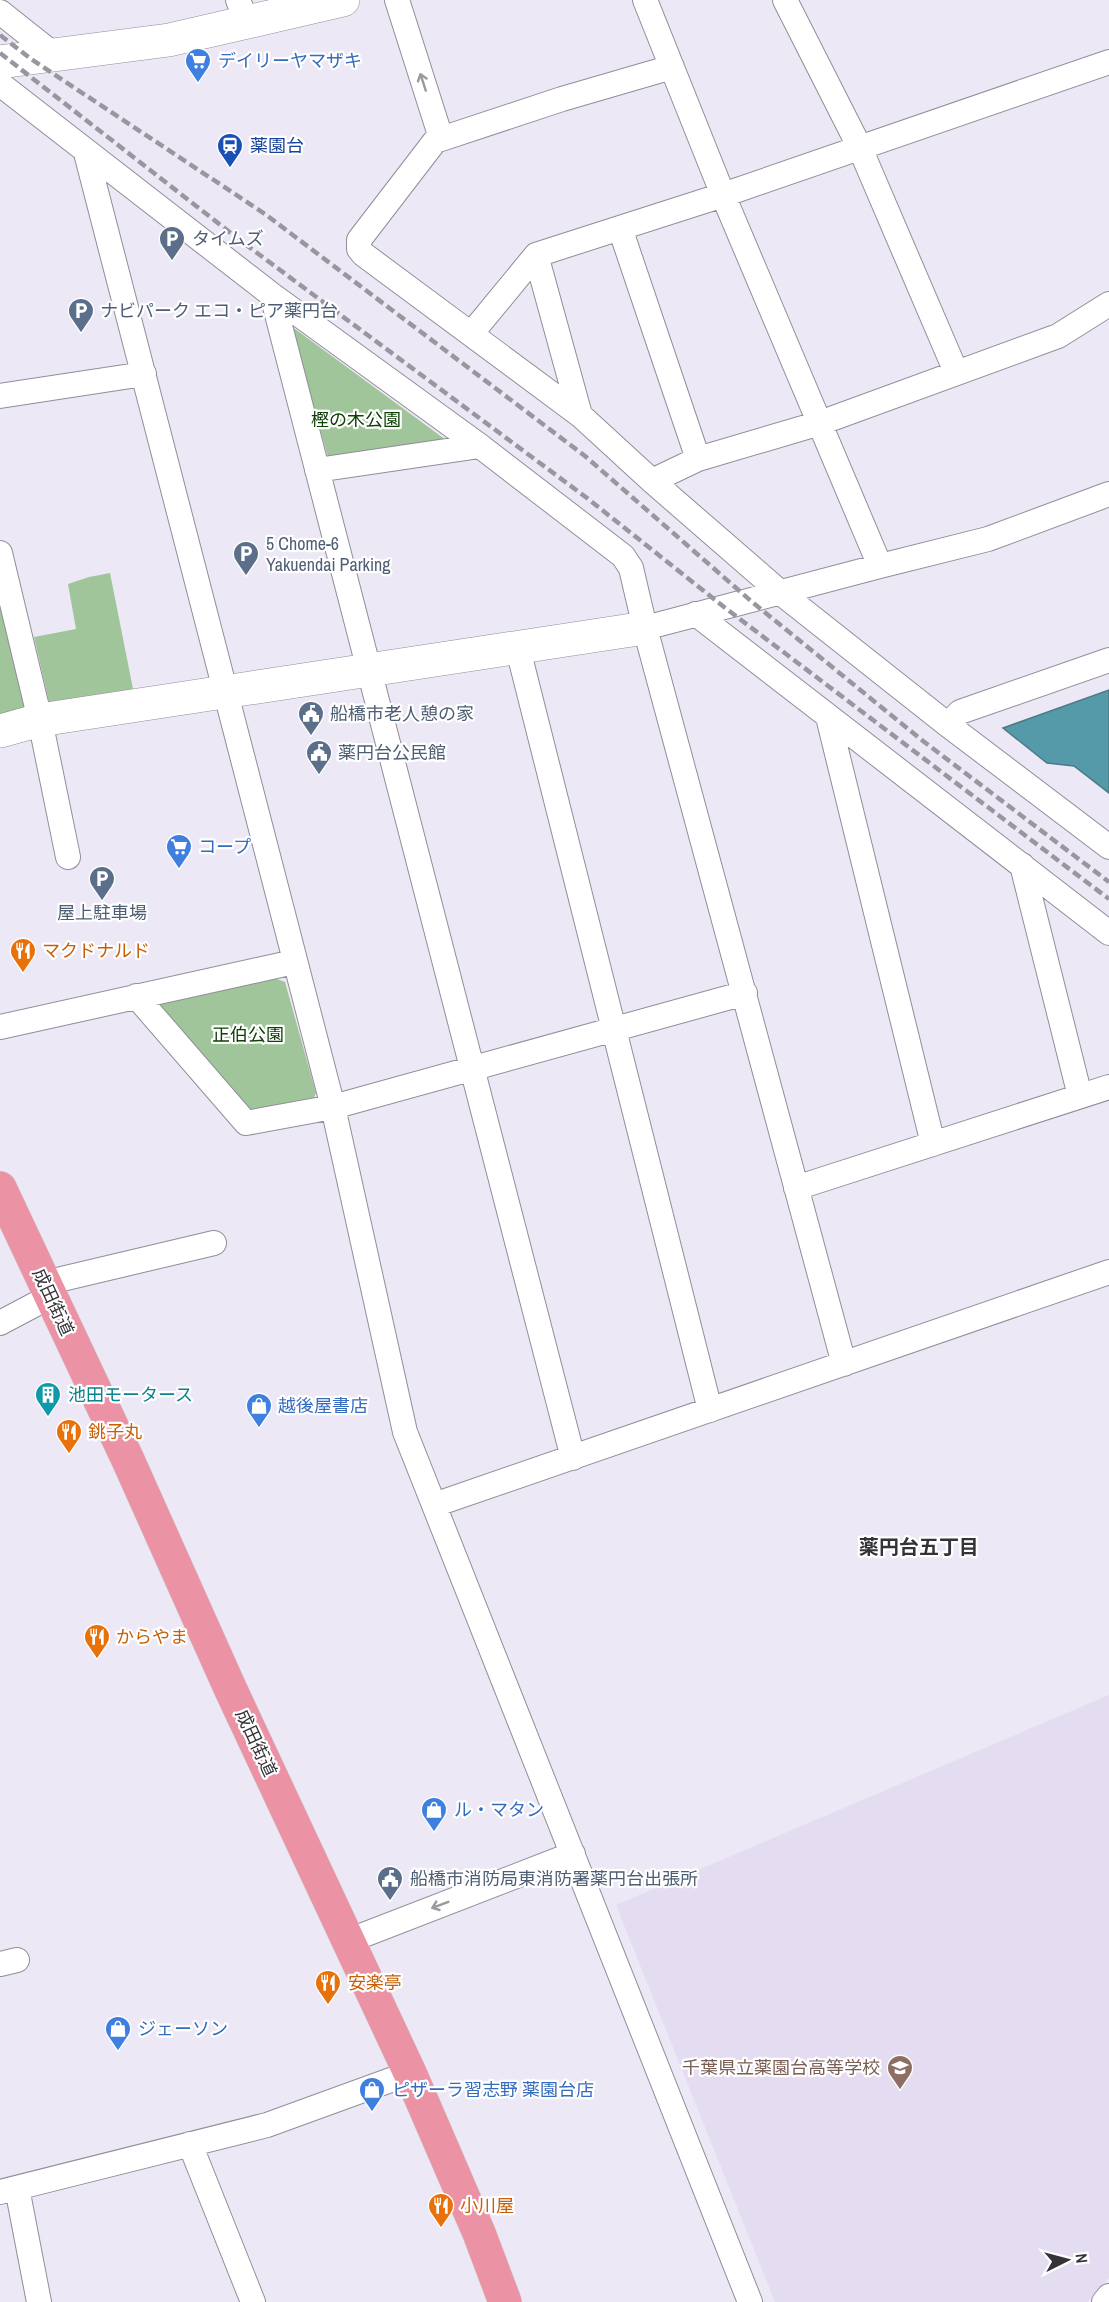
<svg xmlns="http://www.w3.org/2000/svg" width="1109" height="2302" font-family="'Archivo Narrow','Noto Sans JP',sans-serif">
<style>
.built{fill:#e4ddf1}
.green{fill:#a1c59a}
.water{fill:#549aa8;stroke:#4b7b86;stroke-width:1.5}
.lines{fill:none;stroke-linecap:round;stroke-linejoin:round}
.street-casing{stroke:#918d99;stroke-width:26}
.secondary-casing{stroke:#918d99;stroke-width:34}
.highway-casing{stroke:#cacacb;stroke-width:34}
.street{stroke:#fff;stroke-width:24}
.secondary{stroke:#fff;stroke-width:33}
.highway{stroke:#ec92a5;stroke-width:33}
.rail{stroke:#9a96a0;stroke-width:4.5;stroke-dasharray:9 4.5;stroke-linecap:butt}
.oneway{stroke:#9a999c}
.labels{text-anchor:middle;stroke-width:4.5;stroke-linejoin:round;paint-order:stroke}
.shop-label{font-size:18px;fill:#366cbe;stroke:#fff;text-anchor:start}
.transit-label{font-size:18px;fill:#164399;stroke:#fff;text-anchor:start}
.service-label{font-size:18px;fill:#4e5e75;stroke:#fff;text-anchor:start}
.park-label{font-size:18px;fill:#0e4104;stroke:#fff}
.food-label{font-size:18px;fill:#c56008;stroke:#fff;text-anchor:start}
.street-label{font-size:18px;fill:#353338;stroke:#fff}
.culture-label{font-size:18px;fill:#0d838f;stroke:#fff;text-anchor:start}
.education-label{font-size:18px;fill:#785e54;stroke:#fff;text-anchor:end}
.neighbourhood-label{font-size:20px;font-weight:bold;fill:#353338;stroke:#fff}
</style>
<rect width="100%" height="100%" fill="#ece8f5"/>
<!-- built -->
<path class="built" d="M1109,1695V2278L1087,2302H775L616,1905Z"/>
<!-- green -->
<path class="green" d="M291,326L450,443L329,461Z
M110,573L133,689L49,702L34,637L76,629L68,584L89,577Z
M0,604L29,707L0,715Z
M274,978L285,982L316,1093L312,1102L248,1113L158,1004Z"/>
<!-- water -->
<path class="water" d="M1109,690V793L1074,766L1047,763L1003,728Z"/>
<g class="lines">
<defs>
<path id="street" d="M238,0L247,22
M397,0L441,138
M645,0L723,195L880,566
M785,0L860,148L956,372
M0,12L53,54
M672,67L562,99L435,141L359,240V249L363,254L580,415L652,481L781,593L948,725L1109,847
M0,84L272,295L480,446L623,556L631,568L645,628L844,1364
M86,153L333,1107L405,1432L750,2302
M620,228L698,459
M536,255L580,415
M272,295L573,1458
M471,334L536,255L723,195L1109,62
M0,396L144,374
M317,470L480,446
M652,481L698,459L820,423L1058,336L1109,304
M0,553L40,720L68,857
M696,614L1109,933
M645,628L880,566L988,539L1109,494
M518,649L710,1410
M828,717L933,1144
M948,725L960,712L1109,660
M1022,865L1080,1096
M136,996L246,1123L333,1107L745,993
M0,1027L294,962
M796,1188L1109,1087
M45,1283L214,1243
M0,1323L51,1296
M434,1505L1109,1272
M348,1941L573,1854
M0,1964L17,1960
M190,2144L253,2302
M17,2188L39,2302
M0,2192L267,2125L410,2073
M1104,2302L1109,2296"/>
<path id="secondary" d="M0,62L169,40L343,0
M0,731L40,720L645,628"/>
<path id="highway" d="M0,1188L128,1460L230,1688L410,2073L479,2233L505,2302"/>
</defs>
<!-- street casing -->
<use href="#street" class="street-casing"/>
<!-- secondary casing -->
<use href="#secondary" class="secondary-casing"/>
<!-- highway casing -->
<use href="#highway" class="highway-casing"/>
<!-- street -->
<use href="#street" class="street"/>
<!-- secondary -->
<use href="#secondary" class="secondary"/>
<!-- highway -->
<use href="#highway" class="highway"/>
<!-- rail -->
<path class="rail" d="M0,35L31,59L265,214L585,456L751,601L923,741L1109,882
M0,53L241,241L587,498L724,607L1109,899"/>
</g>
<!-- one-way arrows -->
<defs><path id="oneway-shaft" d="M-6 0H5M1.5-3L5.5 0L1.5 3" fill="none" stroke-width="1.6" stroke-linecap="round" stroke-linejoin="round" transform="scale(1.5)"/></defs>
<g class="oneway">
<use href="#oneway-shaft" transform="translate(423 82) rotate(-108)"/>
<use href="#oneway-shaft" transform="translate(440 1905) rotate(159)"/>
</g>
<!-- icons -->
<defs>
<symbol id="supermarket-pin" viewBox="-11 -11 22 30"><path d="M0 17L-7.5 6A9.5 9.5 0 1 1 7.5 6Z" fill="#3f7fe0" stroke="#fff"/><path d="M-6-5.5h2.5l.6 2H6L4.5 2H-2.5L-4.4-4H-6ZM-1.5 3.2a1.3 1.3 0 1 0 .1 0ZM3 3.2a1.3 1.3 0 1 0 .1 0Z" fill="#fff"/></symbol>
<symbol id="station-pin" viewBox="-11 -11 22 30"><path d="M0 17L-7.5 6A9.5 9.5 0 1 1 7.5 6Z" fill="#1a4fb4" stroke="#fff"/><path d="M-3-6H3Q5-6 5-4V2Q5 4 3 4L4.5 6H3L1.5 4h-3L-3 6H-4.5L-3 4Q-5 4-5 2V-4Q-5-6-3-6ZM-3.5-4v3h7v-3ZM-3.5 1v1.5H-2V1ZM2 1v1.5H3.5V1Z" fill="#fff"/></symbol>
<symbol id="parking-pin" viewBox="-11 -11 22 30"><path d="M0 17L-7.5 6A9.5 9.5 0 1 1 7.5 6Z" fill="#5c6f8a" stroke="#fff"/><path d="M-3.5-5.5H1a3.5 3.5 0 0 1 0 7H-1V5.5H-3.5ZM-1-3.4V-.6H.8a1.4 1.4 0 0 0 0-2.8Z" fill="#fff"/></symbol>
<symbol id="civic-pin" viewBox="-11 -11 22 30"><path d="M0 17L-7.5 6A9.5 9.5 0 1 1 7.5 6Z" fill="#5c6f8a" stroke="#fff"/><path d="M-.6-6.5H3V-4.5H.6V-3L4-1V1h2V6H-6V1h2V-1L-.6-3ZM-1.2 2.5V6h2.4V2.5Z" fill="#fff"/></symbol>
<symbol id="restaurant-pin" viewBox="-11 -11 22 30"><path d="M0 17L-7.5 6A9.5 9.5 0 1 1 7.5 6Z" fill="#e8710a" stroke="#fff"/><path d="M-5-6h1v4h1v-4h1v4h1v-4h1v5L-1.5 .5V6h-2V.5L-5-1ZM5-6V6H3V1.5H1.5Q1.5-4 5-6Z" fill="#fff"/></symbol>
<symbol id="building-pin" viewBox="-11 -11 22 30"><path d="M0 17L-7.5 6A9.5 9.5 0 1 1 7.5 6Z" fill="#0f9aa8" stroke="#fff"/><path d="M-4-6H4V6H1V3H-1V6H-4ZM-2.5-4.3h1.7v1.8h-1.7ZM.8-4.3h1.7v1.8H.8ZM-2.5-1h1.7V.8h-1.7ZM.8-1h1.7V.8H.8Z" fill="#fff"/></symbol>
<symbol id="shop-pin" viewBox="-11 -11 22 30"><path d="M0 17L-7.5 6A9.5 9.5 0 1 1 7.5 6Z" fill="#3f7fe0" stroke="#fff"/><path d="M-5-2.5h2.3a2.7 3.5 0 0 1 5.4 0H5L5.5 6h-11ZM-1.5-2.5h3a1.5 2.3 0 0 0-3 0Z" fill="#fff"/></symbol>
<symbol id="school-pin" viewBox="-11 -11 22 30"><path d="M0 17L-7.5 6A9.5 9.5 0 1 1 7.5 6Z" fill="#8d6e63" stroke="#fff"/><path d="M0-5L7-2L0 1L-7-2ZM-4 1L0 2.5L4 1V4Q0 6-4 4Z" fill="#fff"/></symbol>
</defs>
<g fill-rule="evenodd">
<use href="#supermarket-pin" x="183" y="46" width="30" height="40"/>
<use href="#station-pin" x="215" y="131" width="30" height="40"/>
<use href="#parking-pin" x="157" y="224" width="30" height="40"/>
<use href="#parking-pin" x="66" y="296" width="30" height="40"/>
<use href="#parking-pin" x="231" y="539" width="30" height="40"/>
<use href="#civic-pin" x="296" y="699" width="30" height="40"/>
<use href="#civic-pin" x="304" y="738" width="30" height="40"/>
<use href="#supermarket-pin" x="164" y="832" width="30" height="40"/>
<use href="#parking-pin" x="87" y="864" width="30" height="40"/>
<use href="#restaurant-pin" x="8" y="936" width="30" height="40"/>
<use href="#building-pin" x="33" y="1380" width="30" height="40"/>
<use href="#shop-pin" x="244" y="1391" width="30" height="40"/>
<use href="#restaurant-pin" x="54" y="1417" width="30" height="40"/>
<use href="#restaurant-pin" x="82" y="1622" width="30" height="40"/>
<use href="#shop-pin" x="419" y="1795" width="30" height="40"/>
<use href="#civic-pin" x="375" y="1864" width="30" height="40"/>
<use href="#restaurant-pin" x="313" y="1968" width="30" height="40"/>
<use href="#shop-pin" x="103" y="2014" width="30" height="40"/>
<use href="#school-pin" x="885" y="2053" width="30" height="40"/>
<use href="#shop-pin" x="357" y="2075" width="30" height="40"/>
<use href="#restaurant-pin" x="426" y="2191" width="30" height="40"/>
</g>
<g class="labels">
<!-- shop labels -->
<g class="shop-label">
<text x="218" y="67">デイリーヤマザキ</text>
<text x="198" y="853">コープ</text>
<text x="278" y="1412">越後屋書店</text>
<text x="454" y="1816">ル・マタン</text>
<text x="138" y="2035">ジェーソン</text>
<text x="392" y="2096">ピザーラ習志野 薬園台店</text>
</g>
<!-- transit labels -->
<g class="transit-label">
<text x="250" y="152">薬園台</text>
</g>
<!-- service labels -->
<g class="service-label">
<text x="192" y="245">タイムズ</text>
<text x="100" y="317">ナビパーク エコ・ピア薬円台</text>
<text x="266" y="550">5 Chome-6<tspan x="266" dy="21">Yakuendai Parking</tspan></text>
<text x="330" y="720">船橋市老人憩の家</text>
<text x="338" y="759">薬円台公民館</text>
<text x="102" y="919" text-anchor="middle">屋上駐車場</text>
<text x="410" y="1885">船橋市消防局東消防署薬円台出張所</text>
</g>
<!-- park labels -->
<g class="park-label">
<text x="356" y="426">樫の木公園</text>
<text x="248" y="1041">正伯公園</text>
</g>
<!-- food labels -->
<g class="food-label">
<text x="42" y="957">マクドナルド</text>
<text x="88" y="1438">銚子丸</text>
<text x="116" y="1643">からやま</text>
<text x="348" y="1989">安楽亭</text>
<text x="460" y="2212">小川屋</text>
</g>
<!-- street labels -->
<g class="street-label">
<text transform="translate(53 1302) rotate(65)" y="6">成田街道</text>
<text transform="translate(256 1743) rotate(65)" y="6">成田街道</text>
</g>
<!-- culture labels -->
<g class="culture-label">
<text x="68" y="1401">池田モータース</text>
</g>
<!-- education labels -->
<g class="education-label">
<text x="880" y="2074">千葉県立薬園台高等学校</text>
</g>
<!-- neighbourhood labels -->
<g class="neighbourhood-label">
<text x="919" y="1554">薬円台五丁目</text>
</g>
</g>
<!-- north arrow -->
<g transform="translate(1067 2260) rotate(84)" stroke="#ffffff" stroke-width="4.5" paint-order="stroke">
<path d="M0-4.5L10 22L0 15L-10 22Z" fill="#353338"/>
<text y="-9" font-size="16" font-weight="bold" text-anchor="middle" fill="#353338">N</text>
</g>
</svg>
